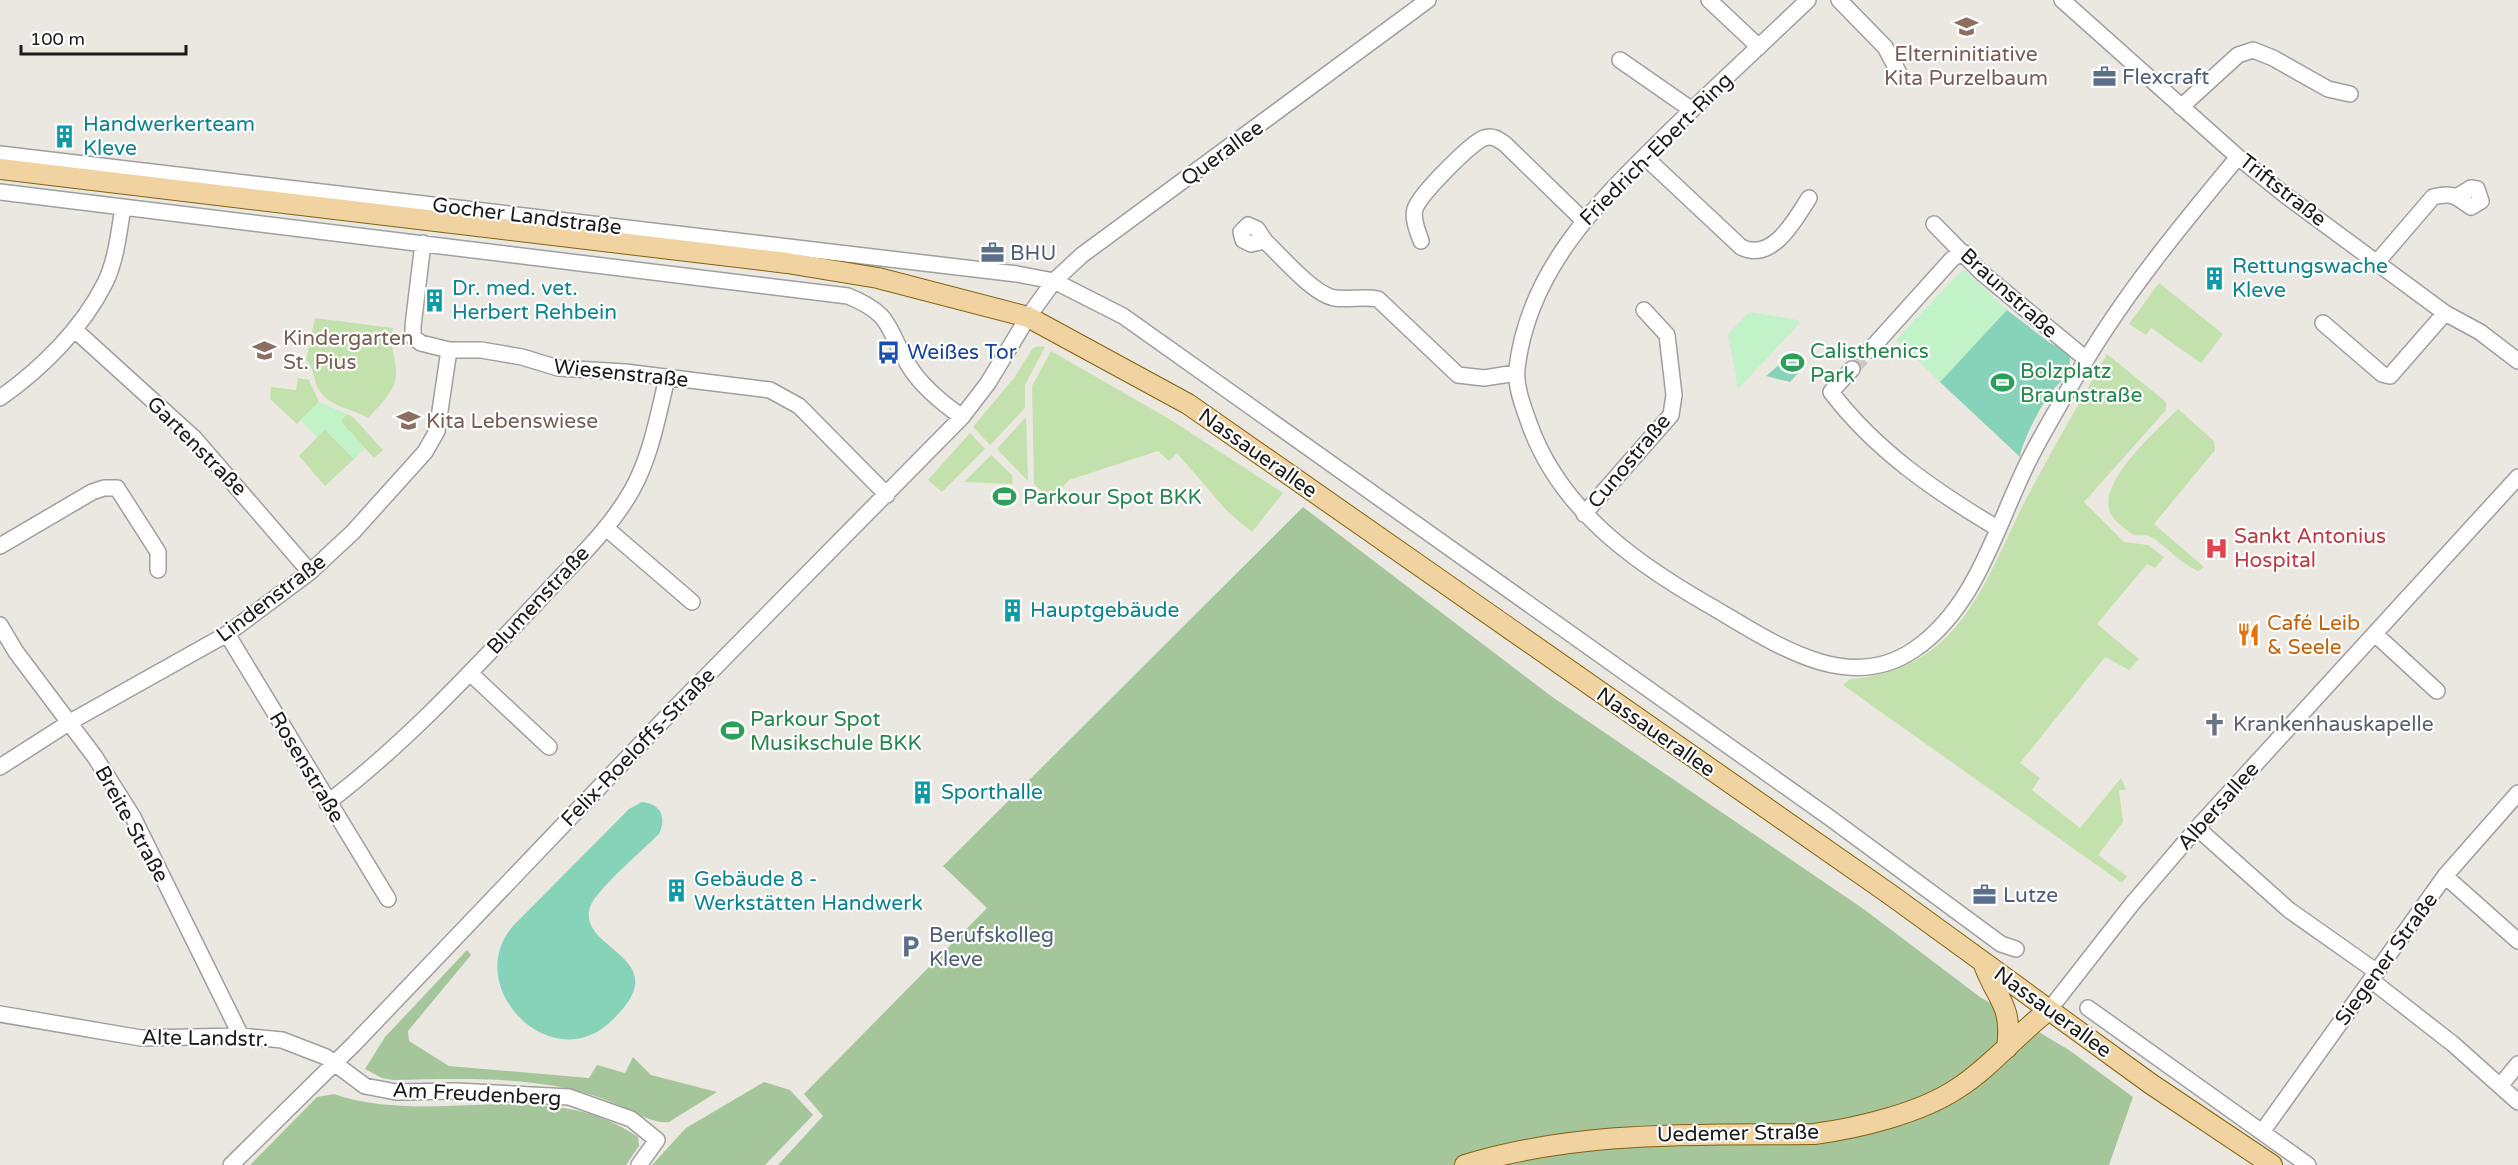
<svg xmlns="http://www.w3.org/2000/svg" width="2518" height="1165" font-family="'Varela Round',sans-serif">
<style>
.grass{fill:#c3e1ac}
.forest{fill:#a5c69a}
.park{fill:#c2f2c8}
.pitch{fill:#87d3b9}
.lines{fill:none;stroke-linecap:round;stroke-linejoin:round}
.minor-tunnel{stroke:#ccc9c3;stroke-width:15;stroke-dasharray:15 8;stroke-linecap:butt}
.minor-casing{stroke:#9f9f9f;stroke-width:18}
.major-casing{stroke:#826210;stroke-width:22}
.minor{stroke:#fff;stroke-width:15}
.major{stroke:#f1d2a1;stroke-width:20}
.labels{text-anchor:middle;stroke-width:4.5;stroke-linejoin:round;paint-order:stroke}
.education-label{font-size:21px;fill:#785e54;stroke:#fff;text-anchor:start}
.service-label{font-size:21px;fill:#4e5e75;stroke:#fff;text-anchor:start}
.culture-label{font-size:21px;fill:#0d838f;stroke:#fff;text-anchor:start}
.street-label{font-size:21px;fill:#1b1b1b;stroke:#fff}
.leisure-label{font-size:21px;fill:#27864d;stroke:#fff;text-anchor:start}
.transit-label{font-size:21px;fill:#164399;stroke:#fff;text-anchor:start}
.health-label{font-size:21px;fill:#be3a42;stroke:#fff;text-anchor:start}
.food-label{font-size:21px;fill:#c56008;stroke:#fff;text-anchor:start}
.worship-label{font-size:21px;fill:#5b616d;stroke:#fff;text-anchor:start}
</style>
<rect width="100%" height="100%" fill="#ebe8e1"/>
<!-- grass -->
<path class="grass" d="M2159,283L2223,334L2201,363L2151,328L2146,335L2129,324Z
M315,318L393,328C389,344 395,355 396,370C398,389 380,405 368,418C352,408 329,407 319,390C313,380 315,369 306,360Z
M1039,346L1045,347L1025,385V408L990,445L973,427L1014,378L1033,348Z
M1051,351L1171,420L1283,493L1252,532L1228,512L1177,453L1169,461L1158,451L1069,480L1051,500L1034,484L1032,386Z
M2107,354L2166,402V410L2084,502L2124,542L2148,545L2164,557L2155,568L2147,564L2097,624L2139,659L2129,670L2105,657L2020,763L2040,778L2032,790L2080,828L2121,778L2126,790H2119L2123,822L2098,855L2127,876L2122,883L1843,685L1850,679C1862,679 1874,675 1886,672C1971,650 1993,559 2031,490C2055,444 2082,399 2107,354Z
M298,378L309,380L319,402L297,424L270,399L271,387L296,390Z
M2178,409L2214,441L2215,450L2154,524L2204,567L2198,571C2181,564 2168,548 2153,538C2147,534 2141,536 2135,535C2129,533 2121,525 2116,521C2085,491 2158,430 2178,409Z
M347,414L353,417L383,450L374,458L343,424L341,420Z
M1026,417L1028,481L997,449Z
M325,429L354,459L325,486L299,456Z
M970,433L985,449L942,492L928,480Z
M991,455L1012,475L1013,484L964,482Z"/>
<!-- forest -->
<path class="forest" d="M1303,507L1551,696L1865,910L1980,997L2069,1050L2133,1097L2109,1165H778L823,1116L804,1094L987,908L943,866Z
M467,950L471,955L408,1031L409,1041L449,1066L589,1078L597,1065L625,1073L633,1057L651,1075L717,1092L669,1122C651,1125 620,1104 601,1098C535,1075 461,1079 393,1080L382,1078L365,1069L385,1037Z
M764,1082L790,1090L813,1115L765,1165H652L686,1128Z
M334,1094C433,1128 547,1074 638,1137L639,1146L626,1165H250L317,1097Z"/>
<!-- park -->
<path class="park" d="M1963,269L2007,310L1940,382L1896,340Z
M1749,312L1798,320L1800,323L1738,389L1728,334Z
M319,402L347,414L341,420L343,424L365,448L354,459L325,430L317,437L300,420Z"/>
<!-- pitch -->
<path class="pitch" d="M2007,310L2050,343L2065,350L2070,358C2070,373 2062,380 2053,390C2043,401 2021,443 2020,457L1940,382Z
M1795,351L1803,356L1802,369L1790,382L1766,376Z
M642,802C661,804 667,817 659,834C644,849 596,890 590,907C576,952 683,956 609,1023C550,1077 461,986 513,926L629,809Z"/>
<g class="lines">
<!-- minor-tunnel -->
<path class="minor-tunnel" d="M1852,369L1870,350"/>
<defs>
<path id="minor" d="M1709,0L1759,47
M1808,0C1761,45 1713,89 1667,134C1599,201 1529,268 1517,368C1515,386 1523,406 1529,423C1559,508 1632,561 1707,604C1767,638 1845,698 1915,649C1976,607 1996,527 2027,464C2044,430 2064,397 2083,365C2127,291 2183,223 2238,157
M1839,0L1885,47L1901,77
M2062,0L2238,157L2285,195L2445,313L2480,332L2518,361
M1620,60L1692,110
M2181,107L2238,55L2253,50L2273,58L2328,89L2350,94
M0,154L1017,274L1054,281L1123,316L1830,818L2001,944L2016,949
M1645,157L1741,247C1772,263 1795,220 1809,198
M0,192L848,296C894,315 886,328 909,366C922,387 942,403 962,417
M1934,224L1982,273L2086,359
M1248,225L1257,229L1265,241L1251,244L1243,240L1241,232Z
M1265,241C1281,256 1314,295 1335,298C1349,300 1363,296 1378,299L1458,375L1484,378L1516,373
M1421,241C1418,232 1412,219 1415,209C1420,194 1470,144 1484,138C1492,135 1498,139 1505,144L1583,220
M423,243L413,326V337L421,343L449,350H481L522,357L558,368L625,372L770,390L799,406L887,495
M2378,261L2433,197C2453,192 2455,196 2471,207L2481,201L2477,189L2471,188L2458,196
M2323,323L2382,374L2390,376L2445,313
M75,330L194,438L310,572
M1870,350L1952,259L1963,252
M1852,369L1831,392C1876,451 1935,491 1997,528
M0,398C41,369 82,329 105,283C116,261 119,232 123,207
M1584,514L1671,415L1674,395L1667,335L1644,310
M606,528L692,602
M0,546L92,492L104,488H117L158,552V570
M0,625L16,652L95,757L133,817L241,1036
M227,634L388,899
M2375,634L2437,691
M470,673L549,747
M0,767L70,722L227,634L310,572L353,532L425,452L437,431L449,350
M327,803C404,745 475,668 541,598C572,564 609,531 632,490C651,456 658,415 667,378
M2197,828L2289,910L2377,972
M2445,876L2518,941
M2371,980L2453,1044L2518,1102
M2088,1008L2308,1165
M2049,1010L2132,904L2197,828L2518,477
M0,1014L141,1038L241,1036L282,1040L326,1057L365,1086L396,1092L456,1091L569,1097L631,1119L657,1140L639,1165
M2500,1086L2518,1064
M2262,1132L2445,876L2518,793
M231,1165L354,1044L675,708L962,417L988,383L1028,317L1054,281L1082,255L1428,0"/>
<path id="major" d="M0,169L787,263L878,278L1028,317L1188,404L1891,895L2151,1084L2272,1165
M1983,962C1996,1000 2013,1003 2007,1048
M1465,1165C1579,1130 1696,1135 1814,1134C1859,1128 1921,1113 1958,1088C1992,1066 2017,1034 2049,1010"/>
</defs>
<!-- minor casing -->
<use href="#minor" class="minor-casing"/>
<!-- major casing -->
<use href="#major" class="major-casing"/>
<!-- minor -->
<use href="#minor" class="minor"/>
<!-- major -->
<use href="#major" class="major"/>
</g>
<!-- icons -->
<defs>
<symbol id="school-bare" viewBox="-9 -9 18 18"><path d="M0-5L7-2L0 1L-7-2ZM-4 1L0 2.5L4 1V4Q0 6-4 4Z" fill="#8d6e63" stroke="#fff" stroke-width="2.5" paint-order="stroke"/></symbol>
<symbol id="office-bare" viewBox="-9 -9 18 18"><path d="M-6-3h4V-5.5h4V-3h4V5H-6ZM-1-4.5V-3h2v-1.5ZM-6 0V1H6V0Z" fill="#5c6f8a" stroke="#fff" stroke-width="2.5" paint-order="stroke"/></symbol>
<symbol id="building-bare" viewBox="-9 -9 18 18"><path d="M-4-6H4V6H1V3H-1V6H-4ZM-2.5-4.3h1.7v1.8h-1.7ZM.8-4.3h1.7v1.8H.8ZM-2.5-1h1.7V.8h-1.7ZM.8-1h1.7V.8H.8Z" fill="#0f9aa8" stroke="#fff" stroke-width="2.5" paint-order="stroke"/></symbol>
<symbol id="bus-bare" viewBox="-9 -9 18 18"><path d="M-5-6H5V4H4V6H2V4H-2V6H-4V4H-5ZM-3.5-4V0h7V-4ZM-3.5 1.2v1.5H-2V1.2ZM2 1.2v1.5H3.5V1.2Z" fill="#1a4fb4" stroke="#fff" stroke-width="2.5" paint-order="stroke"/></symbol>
<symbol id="stadium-bare" viewBox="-9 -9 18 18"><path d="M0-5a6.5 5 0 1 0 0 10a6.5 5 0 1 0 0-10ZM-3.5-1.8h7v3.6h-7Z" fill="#2e9e5b" stroke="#fff" stroke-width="2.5" paint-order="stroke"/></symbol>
<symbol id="hospital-bare" viewBox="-9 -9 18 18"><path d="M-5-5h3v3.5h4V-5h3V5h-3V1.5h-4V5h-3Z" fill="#e0444e" stroke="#fff" stroke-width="2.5" paint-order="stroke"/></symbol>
<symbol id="restaurant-bare" viewBox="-9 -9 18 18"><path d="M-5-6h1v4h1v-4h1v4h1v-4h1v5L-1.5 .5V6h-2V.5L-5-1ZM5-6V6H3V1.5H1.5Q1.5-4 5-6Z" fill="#e8710a" stroke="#fff" stroke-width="2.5" paint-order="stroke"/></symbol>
<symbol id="church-bare" viewBox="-9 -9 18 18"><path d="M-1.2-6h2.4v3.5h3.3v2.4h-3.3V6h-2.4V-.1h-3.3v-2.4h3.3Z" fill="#6b7280" stroke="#fff" stroke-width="2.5" paint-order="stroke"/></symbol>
<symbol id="parking-bare" viewBox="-9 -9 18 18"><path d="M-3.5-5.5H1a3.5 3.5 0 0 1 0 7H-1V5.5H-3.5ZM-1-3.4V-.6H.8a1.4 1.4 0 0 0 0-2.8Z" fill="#5c6f8a" stroke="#fff" stroke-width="2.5" paint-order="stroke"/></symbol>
</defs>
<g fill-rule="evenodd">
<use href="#school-bare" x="1950" y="10" width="33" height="33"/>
<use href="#office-bare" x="2088" y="60" width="33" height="33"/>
<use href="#building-bare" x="48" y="120" width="33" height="33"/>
<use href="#office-bare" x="976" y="236" width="33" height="33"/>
<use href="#building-bare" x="2198" y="262" width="33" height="33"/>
<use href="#building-bare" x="418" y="284" width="33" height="33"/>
<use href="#school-bare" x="248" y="334" width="33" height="33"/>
<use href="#bus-bare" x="872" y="336" width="33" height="33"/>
<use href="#stadium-bare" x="1776" y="346" width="33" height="33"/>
<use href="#stadium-bare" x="1986" y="366" width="33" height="33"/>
<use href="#school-bare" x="392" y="404" width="33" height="33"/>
<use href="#stadium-bare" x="988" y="480" width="33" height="33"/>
<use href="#hospital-bare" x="2200" y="532" width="33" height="33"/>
<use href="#building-bare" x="996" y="594" width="33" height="33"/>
<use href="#restaurant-bare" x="2232" y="618" width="33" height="33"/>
<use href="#church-bare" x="2198" y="708" width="33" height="33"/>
<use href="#stadium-bare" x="716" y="714" width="33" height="33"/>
<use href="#building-bare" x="906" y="776" width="33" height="33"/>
<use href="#building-bare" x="660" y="874" width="33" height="33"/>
<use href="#office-bare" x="1968" y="878" width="33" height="33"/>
<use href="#parking-bare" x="894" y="930" width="33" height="33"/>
</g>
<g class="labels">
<!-- education labels -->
<g class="education-label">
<text x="1966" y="61" text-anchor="middle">Elterninitiative<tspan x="1966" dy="24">Kita Purzelbaum</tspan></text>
<text x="283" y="345">Kindergarten<tspan x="283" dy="24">St. Pius</tspan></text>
<text x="426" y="428">Kita Lebenswiese</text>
</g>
<!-- service labels -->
<g class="service-label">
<text x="2122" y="84">Flexcraft</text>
<text x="1010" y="260">BHU</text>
<text x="2003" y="902">Lutze</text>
<text x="929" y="942">Berufskolleg<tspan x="929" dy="24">Kleve</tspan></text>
</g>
<!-- culture labels -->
<g class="culture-label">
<text x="83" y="131">Handwerkerteam<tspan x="83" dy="24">Kleve</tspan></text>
<text x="2232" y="273">Rettungswache<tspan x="2232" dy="24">Kleve</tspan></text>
<text x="452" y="295">Dr. med. vet.<tspan x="452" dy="24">Herbert Rehbein</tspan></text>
<text x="1030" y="617">Hauptgebäude</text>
<text x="941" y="799">Sporthalle</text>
<text x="694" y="886">Gebäude 8 -<tspan x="694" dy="24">Werkstätten Handwerk</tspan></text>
</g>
<!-- street labels -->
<g class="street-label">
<text transform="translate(1656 149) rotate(-45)" y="7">Friedrich-Ebert-Ring</text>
<text transform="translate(1222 153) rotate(-36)" y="7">Querallee</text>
<text transform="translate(2283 190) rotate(38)" y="7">Triftstraße</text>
<text transform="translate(527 216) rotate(7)" y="7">Gocher Landstraße</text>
<text transform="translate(2009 293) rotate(42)" y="7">Braunstraße</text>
<text transform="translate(621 373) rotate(6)" y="7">Wiesenstraße</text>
<text transform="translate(197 446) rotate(45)" y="7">Gartenstraße</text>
<text transform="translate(1258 453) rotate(35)" y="7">Nassauerallee</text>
<text transform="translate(1629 461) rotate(-50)" y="7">Cunostraße</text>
<text transform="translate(271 598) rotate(-37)" y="7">Lindenstraße</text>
<text transform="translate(538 600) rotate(-47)" y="7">Blumenstraße</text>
<text transform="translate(1656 732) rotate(35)" y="7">Nassauerallee</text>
<text transform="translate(638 747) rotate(-46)" y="7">Felix-Roeloffs-Straße</text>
<text transform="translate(307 767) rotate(59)" y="7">Rosenstraße</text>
<text transform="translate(2218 806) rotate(-48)" y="7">Albersallee</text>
<text transform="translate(132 824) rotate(61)" y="7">Breite Straße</text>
<text transform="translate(2386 959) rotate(-54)" y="7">Siegener Straße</text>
<text transform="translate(2053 1012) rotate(36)" y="7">Nassauerallee</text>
<text transform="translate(205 1038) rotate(1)" y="7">Alte Landstr.</text>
<text transform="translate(477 1094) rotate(3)" y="7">Am Freudenberg</text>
<text transform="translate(1738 1133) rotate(-1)" y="7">Uedemer Straße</text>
</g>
<!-- leisure labels -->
<g class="leisure-label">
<text x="1810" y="358">Calisthenics<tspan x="1810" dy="24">Park</tspan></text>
<text x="2020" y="378">Bolzplatz<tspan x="2020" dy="24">Braunstraße</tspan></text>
<text x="1023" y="504">Parkour Spot BKK</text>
<text x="750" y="726">Parkour Spot<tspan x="750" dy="24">Musikschule BKK</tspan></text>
</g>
<!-- transit labels -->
<g class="transit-label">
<text x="907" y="359">Weißes Tor</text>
</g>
<!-- health labels -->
<g class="health-label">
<text x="2234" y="543">Sankt Antonius<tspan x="2234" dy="24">Hospital</tspan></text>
</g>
<!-- food labels -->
<g class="food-label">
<text x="2267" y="630">Café Leib<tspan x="2267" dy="24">&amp; Seele</tspan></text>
</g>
<!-- worship labels -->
<g class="worship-label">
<text x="2233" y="731">Krankenhauskapelle</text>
</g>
</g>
<!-- scale -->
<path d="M21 45v9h165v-9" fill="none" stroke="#1b1b1b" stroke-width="3"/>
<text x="30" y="45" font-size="18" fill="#1b1b1b" stroke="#ffffff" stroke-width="4.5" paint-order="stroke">100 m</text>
</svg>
